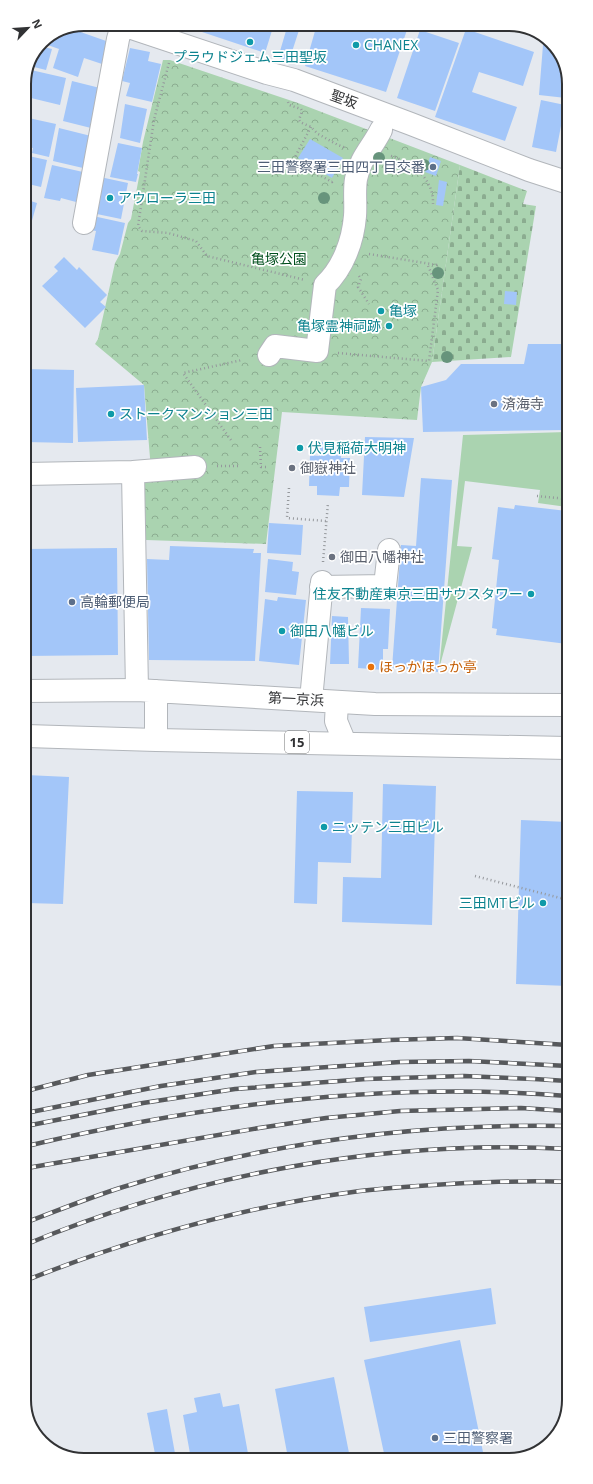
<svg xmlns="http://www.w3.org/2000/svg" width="593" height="1484" font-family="'Open Sans','Noto Sans JP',sans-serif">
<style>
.green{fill:#aad3b0}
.forest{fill:url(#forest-crowns)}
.cemetery{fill:url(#cemetery-stones)}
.building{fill:#a3c6f9}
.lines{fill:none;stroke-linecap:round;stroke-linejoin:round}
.minor-casing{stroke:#b2b6bb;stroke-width:24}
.highway-casing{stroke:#b2b6bb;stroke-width:24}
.path{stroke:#95989c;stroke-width:2.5;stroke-dasharray:1 3;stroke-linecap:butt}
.minor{stroke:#fff;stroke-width:22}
.highway{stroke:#fff;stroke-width:22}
.rail-casing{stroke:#57595c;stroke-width:4.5}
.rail{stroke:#fff;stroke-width:3;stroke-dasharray:9;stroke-linecap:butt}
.tree{fill:#67947c}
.culture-dot{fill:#0f9aa8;stroke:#fff;stroke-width:1.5}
.service-dot{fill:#5c6f8a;stroke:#fff;stroke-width:1.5}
.worship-dot{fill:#6b7280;stroke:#fff;stroke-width:1.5}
.food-dot{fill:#e8710a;stroke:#fff;stroke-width:1.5}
.labels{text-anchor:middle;stroke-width:3.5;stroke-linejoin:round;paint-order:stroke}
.shield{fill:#fff;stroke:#6f7071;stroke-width:1}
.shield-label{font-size:13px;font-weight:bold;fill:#313234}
.culture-label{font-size:14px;fill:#0d838f;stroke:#fff;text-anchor:start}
.street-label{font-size:14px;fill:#313234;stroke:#fff}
.service-label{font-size:14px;fill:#4e5e75;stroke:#fff;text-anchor:start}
.park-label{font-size:14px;fill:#004f1d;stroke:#fff}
.worship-label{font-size:14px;fill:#5b616d;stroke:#fff;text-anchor:start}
.food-label{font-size:14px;fill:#c56008;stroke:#fff;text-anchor:start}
.rim{fill:none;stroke:#313234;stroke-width:2}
</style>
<defs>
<pattern id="forest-crowns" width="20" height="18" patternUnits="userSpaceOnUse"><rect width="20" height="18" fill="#aad3b0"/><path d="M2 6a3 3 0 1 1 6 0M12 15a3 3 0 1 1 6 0" fill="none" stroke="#8bac90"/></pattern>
<pattern id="cemetery-stones" width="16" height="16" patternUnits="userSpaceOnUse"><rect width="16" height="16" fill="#aad3b0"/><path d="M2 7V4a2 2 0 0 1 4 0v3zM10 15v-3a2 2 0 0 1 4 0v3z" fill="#8bac90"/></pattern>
</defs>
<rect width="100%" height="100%" fill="#e5e9ef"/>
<!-- green -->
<path class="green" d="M567,432V507L538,503L540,490L465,481L457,546L472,547L439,669L463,435Z"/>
<!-- forest -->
<path class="forest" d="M163,60H170L298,103L460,165L432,362L421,387L417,420L282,412L266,544L146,540L144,480L151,470L144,385L95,344L98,339L115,263L120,254L128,223L131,219L140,172L138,171L143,142Z"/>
<!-- cemetery -->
<path class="cemetery" d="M460,165L527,191L523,204L536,206L511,357L432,362Z"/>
<!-- building -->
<path class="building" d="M178,24H190L189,28Z
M201,24H274L265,53L199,31Z
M288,24H301L289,61L278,58Z
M317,24H409L386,92L305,66Z
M72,29L109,42L102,64L84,58L78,77L53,68L59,49L42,43L43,41Z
M466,29L534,52L523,86L479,72L472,92L517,107L505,141L435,117Z
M420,30L459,43L435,111L397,98Z
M543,45L553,47L566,65V98L539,95Z
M40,46L52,49L46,70L30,66Z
M130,48L150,52L148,61L161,64L152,102L126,96L130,83L122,81Z
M31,70L66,78L60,105L31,98L32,93L26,92Z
M72,81L100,88L91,128L63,121Z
M541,100L565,105L556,152L532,147Z
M125,104L147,109L140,143L120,138Z
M24,117L56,124L49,157L32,153L33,148L24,146Z
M59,128L91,136L83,168L53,161Z
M310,139L343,158L332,178L298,158Z
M118,143L142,148L137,174H138L136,182L110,177Z
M24,155L47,160L41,187L24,183Z
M430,157L441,161L436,176L425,172Z
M52,165L83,172L76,202L61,198L60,201L44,198Z
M100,177L128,183L121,219L92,213Z
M439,180L447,182L443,206L436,205Z
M24,199L37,203L29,231L24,229Z
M93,216L125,223L118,255L92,250L96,231L91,230Z
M64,257L77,270L79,267L107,295L100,302L106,307L85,328L42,286L58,271L54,267Z
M505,291L517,292L516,305L504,304Z
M528,344H567L566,430L423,432L421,387L446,380L461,364H524Z
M25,369L74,370L73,443L25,442Z
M144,385L147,440L78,442L76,388Z
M365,437L414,438L404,497L362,495Z
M319,442L342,443L341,458H350L349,487H340L339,496L317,495V486H309L310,455L319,456Z
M421,478L452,480L438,672L392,668L401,545L416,546Z
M515,505L567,511V644L496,635L497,629L492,628L499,560L492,559L498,507L514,509Z
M269,523L303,525L301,555L267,553Z
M170,546L254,549L253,553H261L255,661L149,660L147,559L169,560Z
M117,548L118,655L25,656V549Z
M268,559L293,562L292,571L299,572L296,595L265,592Z
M278,597L306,600L299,665L259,661L265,599L277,601Z
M361,608L390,609L388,649H383V670L358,668Z
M332,616L348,617L349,664H330Z
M26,775L69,777L63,904L26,903Z
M383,784L436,786L432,925L342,922L343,877L381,878Z
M297,791L353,792L351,863L318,862L317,904L294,903Z
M521,820L568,822V986L516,984Z
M491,1288L496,1324L370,1342L364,1307Z
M460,1340L484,1457L385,1458L364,1360Z
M334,1377L350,1458H288L275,1389Z
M220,1393L223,1407L239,1404L249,1459H191L183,1415L197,1412L194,1398Z
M167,1409L176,1459H156L147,1413Z"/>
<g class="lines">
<defs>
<path id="minor" d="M120,24L267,73L294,80L411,124L529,170L566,182
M84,223L118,39L122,25
M269,355L275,346L317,351L325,285C343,268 353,241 355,216C356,204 354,191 356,179C360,158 372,148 381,130
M133,472L195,467
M25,474L133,472L137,690
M321,587L385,586L389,550
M311,700L322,582"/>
<path id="highway" d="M25,691L137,690L375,704L567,705
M156,691V740
M337,702L336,721L345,743
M26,736L156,740L567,748"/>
</defs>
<!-- minor casing -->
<use href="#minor" class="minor-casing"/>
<!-- highway casing -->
<use href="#highway" class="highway-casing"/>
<!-- path -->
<path class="path" d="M169,63L154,120L138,226L142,231L168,233L196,241L207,256L305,280
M288,102L289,105L301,109L302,111L299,120L300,122L311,127L318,134L338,145L346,148
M311,127L295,157L296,162L332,182L333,181
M391,156C413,163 434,179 433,204
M369,254L437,265
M359,276L361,279L358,287L369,304
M338,353L429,361L438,290L427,263
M231,440L183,373L242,360
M260,447L261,467H266
M217,466H240
M289,488L287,518L326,521
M537,496L567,499
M323,562L328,503
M475,876L568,900"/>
<!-- minor -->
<use href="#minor" class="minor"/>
<!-- highway -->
<use href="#highway" class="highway"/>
<defs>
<path id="rail" d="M26,1091L88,1075L274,1046L389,1040L457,1038L568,1045
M26,1113L161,1086L256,1072L400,1062L469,1061L568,1066
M26,1126L143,1103L235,1089L366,1079L464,1076L534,1079L568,1081
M27,1146C204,1104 386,1081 568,1096
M27,1168L259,1128L326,1118L400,1111L521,1108L568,1111
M27,1222C59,1210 91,1197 123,1187C267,1142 419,1123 568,1126
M27,1244C196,1174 385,1139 568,1149
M27,1280C133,1238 246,1206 360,1191C395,1187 430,1185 466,1183C500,1182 534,1180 568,1182"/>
</defs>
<!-- rail casing -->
<use href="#rail" class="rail-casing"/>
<!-- rail -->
<use href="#rail" class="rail"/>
</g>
<!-- trees -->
<g class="tree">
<circle cx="379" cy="158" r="6"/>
<circle cx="424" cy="165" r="6"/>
<circle cx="324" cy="198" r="6"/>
<circle cx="438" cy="273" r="6"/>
<circle cx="447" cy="357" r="6"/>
</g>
<!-- markers -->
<g class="culture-dot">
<circle cx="250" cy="42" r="4"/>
<circle cx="356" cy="45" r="4"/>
<circle cx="110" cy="198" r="4"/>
<circle cx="381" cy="311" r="4"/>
<circle cx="389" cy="326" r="4"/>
<circle cx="111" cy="414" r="4"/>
<circle cx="300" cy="448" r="4"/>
<circle cx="531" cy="594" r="4"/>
<circle cx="282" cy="631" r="4"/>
<circle cx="324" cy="827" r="4"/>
<circle cx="543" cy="903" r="4"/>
</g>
<g class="service-dot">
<circle cx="433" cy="167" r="4"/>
<circle cx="72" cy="602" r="4"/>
<circle cx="435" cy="1438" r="4"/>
</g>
<g class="worship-dot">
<circle cx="494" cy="404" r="4"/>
<circle cx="292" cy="468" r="4"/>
<circle cx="332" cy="557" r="4"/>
</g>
<circle class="food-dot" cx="371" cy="667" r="4"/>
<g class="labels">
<!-- shield labels -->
<rect class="shield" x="285" y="731" width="24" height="22" rx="3"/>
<g class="shield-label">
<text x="297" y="747">15</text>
</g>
<!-- culture labels -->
<g class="culture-label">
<text x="364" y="50">CHANEX</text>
<text x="250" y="62" text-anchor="middle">プラウドジェム三田聖坂</text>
<text x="118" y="203">アウローラ三田</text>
<text x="389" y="316">亀塚</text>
<text x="381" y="331" text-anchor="end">亀塚霊神祠跡</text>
<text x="119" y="419">ストークマンション三田</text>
<text x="308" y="453">伏見稲荷大明神</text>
<text x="523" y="599" text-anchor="end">住友不動産東京三田サウスタワー</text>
<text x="290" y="636">御田八幡ビル</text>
<text x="332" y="832">ニッテン三田ビル</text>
<text x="535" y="908" text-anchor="end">三田MTビル</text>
</g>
<!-- street labels -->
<g class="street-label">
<text transform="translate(344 99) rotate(20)" y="5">聖坂</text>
<text transform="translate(296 699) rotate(3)" y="5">第一京浜</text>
</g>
<!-- service labels -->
<g class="service-label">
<text x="425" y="172" text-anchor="end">三田警察署三田四丁目交番</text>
<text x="80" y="607">高輪郵便局</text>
<text x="443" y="1443">三田警察署</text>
</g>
<!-- park labels -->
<g class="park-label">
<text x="279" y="264">亀塚公園</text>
</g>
<!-- worship labels -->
<g class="worship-label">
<text x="502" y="409">済海寺</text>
<text x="300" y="473">御嶽神社</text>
<text x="340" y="562">御田八幡神社</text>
</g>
<!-- food labels -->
<g class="food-label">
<text x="379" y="672">ほっかほっか亭</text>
</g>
</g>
<!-- crop -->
<path d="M0 0H593V1484H0ZM84 31H509A53 53 0 0 1 562 84V1400A53 53 0 0 1 509 1453H84A53 53 0 0 1 31 1400V84A53 53 0 0 1 84 31Z" fill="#fff" fill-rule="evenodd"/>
<path class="rim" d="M84 31H509A53 53 0 0 1 562 84V1400A53 53 0 0 1 509 1453H84A53 53 0 0 1 31 1400V84A53 53 0 0 1 84 31Z"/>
<!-- north arrow -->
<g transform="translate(28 28) rotate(65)" stroke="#ffffff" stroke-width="3" paint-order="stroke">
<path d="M0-3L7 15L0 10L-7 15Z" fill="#313234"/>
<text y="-6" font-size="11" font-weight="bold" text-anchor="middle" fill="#313234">N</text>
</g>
</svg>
